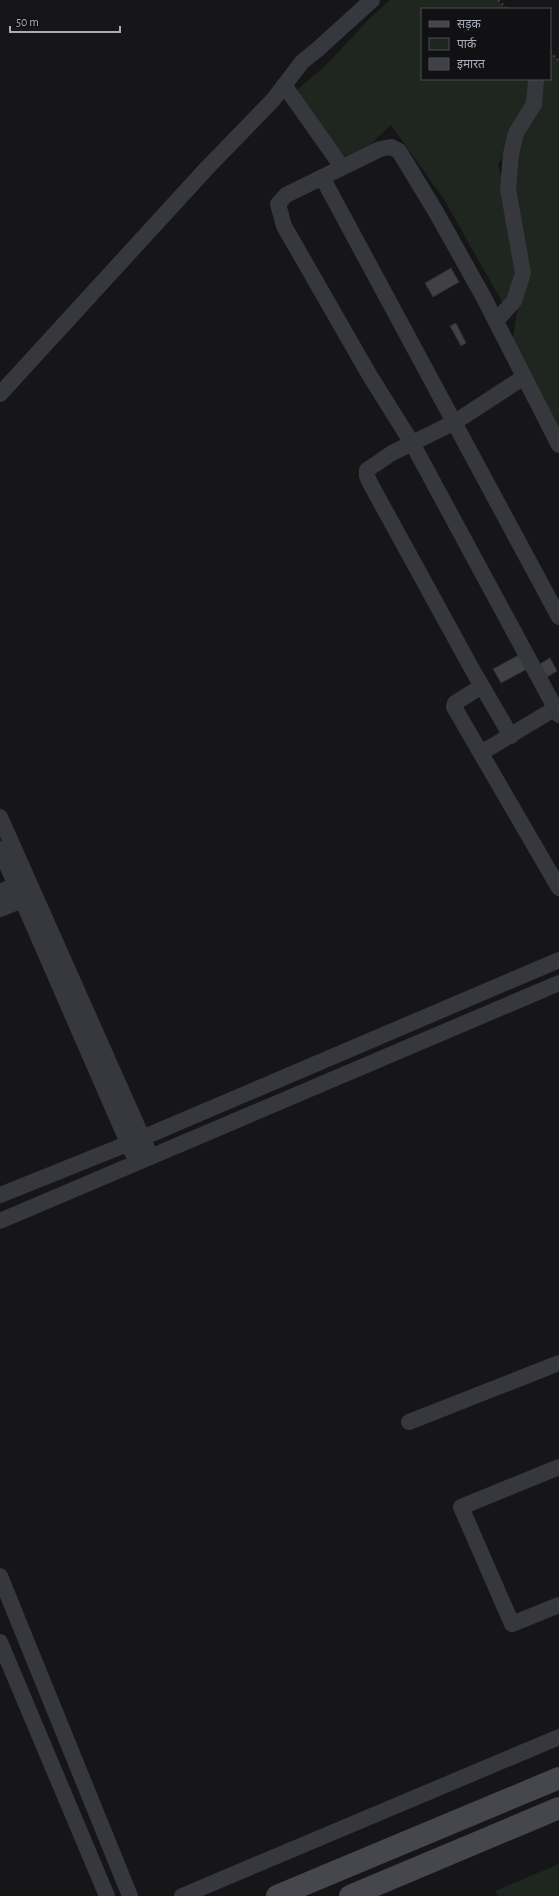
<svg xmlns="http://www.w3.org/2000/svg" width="559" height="1896" font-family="'Alegreya Sans','Noto Sans Devanagari',sans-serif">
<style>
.green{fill:#1e261f}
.building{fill:#404145;stroke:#303034}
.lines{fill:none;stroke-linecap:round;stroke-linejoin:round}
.path{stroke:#3d3f44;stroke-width:2.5;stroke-dasharray:2 3;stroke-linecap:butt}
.street{stroke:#37383d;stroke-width:16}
.secondary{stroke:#45474d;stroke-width:22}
</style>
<rect width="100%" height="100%" fill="#161618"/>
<!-- green -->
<path class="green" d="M390,0H498L505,9H422V79H550L551,53L559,61V445L511,351L523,273L511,154L525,119L498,164L520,250L506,309L445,201L391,125L351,163L291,95L326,65L372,16Z
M559,1864V1896H498L495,1891Z"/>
<!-- building -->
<path class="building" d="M451,268L459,282L433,297L425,283Z
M456,323L466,343L461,346L450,326Z
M519,655L527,669L501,683L493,669Z
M550,658L557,671L547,677L540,664Z"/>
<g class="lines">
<!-- path -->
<path class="path" d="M498,0L507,9
M550,52L559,61"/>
<!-- street -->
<path class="street" d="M284,85L342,167
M322,177L559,617
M496,321L514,301L523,273L508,189L511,154L516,133L534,104L536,79
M0,394L207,168L273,100L302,62L318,49L372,0
M559,445L484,298L436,212L399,151L391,147L380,149L286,195L278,204L284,226L370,376L412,443L559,715
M482,686L455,703L454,707L559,888
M511,736L472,669L370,483L367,476V470L392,453L455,422L524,377
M481,753L559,706
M0,817L147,1148
M0,849L132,1152
M0,892L26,881
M0,909L32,896
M0,1195L142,1138L559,960
M0,1221L559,983
M409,1422L559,1363
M559,1467L461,1507L512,1624L559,1605
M0,1576L130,1896
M0,1642L107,1896
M182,1896L559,1737"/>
<!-- secondary -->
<path class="secondary" d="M277,1896L559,1778
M350,1896L559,1808"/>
</g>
<!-- legend -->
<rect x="421" y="8" width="130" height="72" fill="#111113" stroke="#4d4f55"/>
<rect x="429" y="21" width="20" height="6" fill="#45474d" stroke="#4d4f55"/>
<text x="457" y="28" font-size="12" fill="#a8adb8">सड़क</text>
<rect x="429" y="38" width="20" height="12" fill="#1e261f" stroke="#4d4f55"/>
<text x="457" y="48" font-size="12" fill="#a8adb8">पार्क</text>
<rect x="429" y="58" width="20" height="12" fill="#404145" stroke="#4d4f55"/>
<text x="457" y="68" font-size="12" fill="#a8adb8">इमारत</text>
<!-- scale -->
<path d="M10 26v6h110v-6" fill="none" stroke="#a8adb8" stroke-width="2"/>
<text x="16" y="26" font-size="12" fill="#a8adb8" stroke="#111113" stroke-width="3" paint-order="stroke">50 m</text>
</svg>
